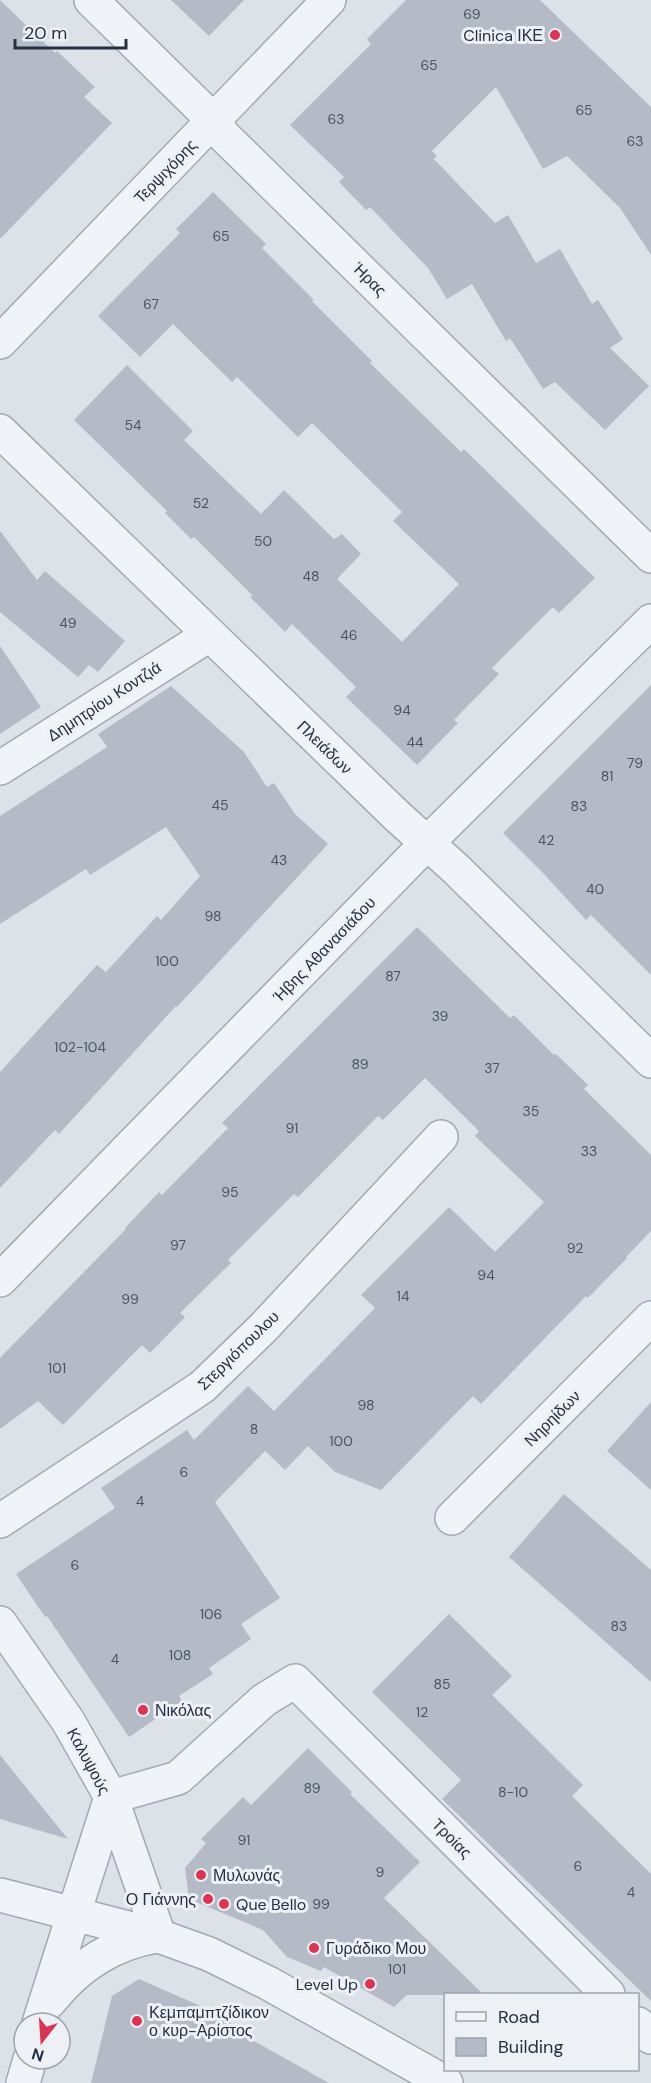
<svg xmlns="http://www.w3.org/2000/svg" width="651" height="2083" font-family="'DM Sans',sans-serif">
<style>
.building{fill:#b4bbc6}
.lines{fill:none;stroke-linecap:round;stroke-linejoin:round}
.minor-casing{stroke:#a2a9b3;stroke-width:36}
.tertiary-casing{stroke:#a2a9b3;stroke-width:36}
.minor{stroke:#f0f3f7;stroke-width:33}
.tertiary{stroke:#f0f3f7;stroke-width:33}
.poi-dot{fill:#da3653;stroke:#edf1f6;stroke-width:2}
.labels{text-anchor:middle;stroke-width:6;stroke-linejoin:round;paint-order:stroke}
.number-label{font-size:14px;fill:#495362}
.poi-label{font-size:16px;fill:#253041;stroke:#edf1f6;text-anchor:start}
.street-label{font-size:16px;fill:#253041;stroke:#edf1f6}
</style>
<rect width="100%" height="100%" fill="#dde2e9"/>
<!-- building -->
<path class="building" d="M0,0L55,53L57,51L95,87L84,97L112,123L0,239Z
M171,0H244L209,36Z
M406,0H540L651,107V255L620,208L567,156L543,169L496,87L432,151L437,156L434,159L495,223L508,215L536,263L560,249L592,304L598,300L623,339L610,348L649,386L605,430L555,382L543,389L510,338L506,341L472,284L447,299L428,268L370,207L366,210L339,182L344,177L290,125L371,44L367,39Z
M213,192L266,244L262,248L314,300L312,301L372,361L370,363L461,452L464,449L595,578L559,613L553,607L492,668L499,674L454,720L458,723L417,765L346,697L356,687L292,624L285,632L250,597L253,596L194,537L191,539L165,513L167,511L74,420L127,365L193,431L184,440L261,514L284,490L334,539L342,534L361,554L337,579L402,642L459,584L393,521L402,512L312,423L298,437L237,377L232,382L173,324L140,357L98,316L180,233L176,229Z
M0,531L37,580L45,571L125,641L98,672L89,665L78,677L0,612Z
M0,646L41,707L0,734Z
M651,685V975L591,915L586,920L544,874L503,833Z
M171,686L244,752L267,787L274,783L295,814L328,844L177,1007L176,1006L59,1134L55,1130L0,1188V1072L97,965L106,972L157,916L161,920L200,876L166,827L90,875L86,869L0,924V816L107,747L98,734Z
M417,927L510,1018L514,1015L554,1055L556,1054L588,1085L584,1089L651,1155V1231L626,1257L627,1258L588,1298L586,1296L481,1404L473,1396L381,1490L335,1472L308,1446L285,1470L265,1451L215,1502L280,1598L241,1624L251,1639L209,1668L213,1674L179,1696L182,1701L129,1737L47,1616L45,1617L16,1574L115,1508L101,1488L187,1430L194,1440L248,1386L274,1411L375,1308L361,1295L449,1207L495,1252L544,1202L475,1136L479,1131L425,1078L383,1120L378,1116L298,1197L294,1194L228,1260L231,1263L180,1313L185,1317L150,1353L142,1345L63,1425L38,1401L0,1429V1358L126,1229L125,1228L159,1192L162,1195L228,1128L222,1123Z
M651,1402V1490L607,1451Z
M564,1494L651,1570V1682L509,1557Z
M449,1614L512,1676L492,1695L583,1785L572,1796L651,1874V2001L442,1799L461,1780L372,1692Z
M308,1748L352,1792L350,1794L420,1862L384,1898L484,1995H407L394,2007L324,1967L321,1971L287,1957L263,1930L189,1899L185,1868L206,1843L201,1839L243,1797L251,1805Z
M0,1755L68,1839L0,1819Z
M139,1979L196,2004L249,2034L247,2037L329,2083H91L112,1996Z"/>
<g class="lines">
<defs>
<path id="minor" d="M91,0L213,120L223,135L651,556
M0,342L329,0
M0,768L209,635
M0,1280L426,844L651,621
M452,1518L651,1318
M0,1521L202,1387L264,1327L441,1137
M111,1797L178,1778L264,1700L295,1681L608,1994
M638,2024L651,2037"/>
<path id="tertiary" d="M0,431L397,816L456,869L651,1061
M0,1623L68,1721L111,1797L159,1936
M0,1895L159,1936L209,1954L268,1983L446,2083
M50,2001C77,1967 113,1943 157,1936
M39,2023L111,1797
M23,2083L30,2059"/>
</defs>
<!-- minor casing -->
<use href="#minor" class="minor-casing"/>
<!-- tertiary casing -->
<use href="#tertiary" class="tertiary-casing"/>
<!-- minor -->
<use href="#minor" class="minor"/>
<!-- tertiary -->
<use href="#tertiary" class="tertiary"/>
</g>
<!-- markers -->
<g class="poi-dot">
<circle cx="555" cy="35" r="6"/>
<circle cx="143" cy="1710" r="6"/>
<circle cx="201" cy="1875" r="6"/>
<circle cx="208" cy="1899" r="6"/>
<circle cx="224" cy="1904" r="6"/>
<circle cx="314" cy="1948" r="6"/>
<circle cx="370" cy="1984" r="6"/>
<circle cx="137" cy="2021" r="6"/>
</g>
<g class="labels">
<!-- number labels -->
<g class="number-label">
<text x="472" y="19">69</text>
<text x="429" y="70">65</text>
<text x="584" y="115">65</text>
<text x="336" y="124">63</text>
<text x="635" y="146">63</text>
<text x="221" y="241">65</text>
<text x="151" y="309">67</text>
<text x="133" y="430">54</text>
<text x="201" y="508">52</text>
<text x="263" y="546">50</text>
<text x="311" y="581">48</text>
<text x="68" y="628">49</text>
<text x="349" y="640">46</text>
<text x="402" y="715">94</text>
<text x="415" y="747">44</text>
<text x="635" y="768">79</text>
<text x="607" y="781">81</text>
<text x="220" y="810">45</text>
<text x="579" y="811">83</text>
<text x="546" y="845">42</text>
<text x="279" y="865">43</text>
<text x="595" y="894">40</text>
<text x="213" y="921">98</text>
<text x="167" y="966">100</text>
<text x="393" y="981">87</text>
<text x="440" y="1021">39</text>
<text x="80" y="1052">102-104</text>
<text x="360" y="1069">89</text>
<text x="492" y="1073">37</text>
<text x="531" y="1116">35</text>
<text x="292" y="1133">91</text>
<text x="589" y="1156">33</text>
<text x="230" y="1197">95</text>
<text x="178" y="1250">97</text>
<text x="575" y="1253">92</text>
<text x="486" y="1280">94</text>
<text x="403" y="1301">14</text>
<text x="130" y="1304">99</text>
<text x="57" y="1373">101</text>
<text x="366" y="1410">98</text>
<text x="254" y="1434">8</text>
<text x="341" y="1446">100</text>
<text x="184" y="1477">6</text>
<text x="140" y="1506">4</text>
<text x="75" y="1570">6</text>
<text x="211" y="1619">106</text>
<text x="619" y="1631">83</text>
<text x="180" y="1660">108</text>
<text x="115" y="1664">4</text>
<text x="442" y="1689">85</text>
<text x="422" y="1717">12</text>
<text x="312" y="1793">89</text>
<text x="513" y="1797">8-10</text>
<text x="244" y="1845">91</text>
<text x="578" y="1871">6</text>
<text x="380" y="1877">9</text>
<text x="631" y="1897">4</text>
<text x="321" y="1909">99</text>
<text x="397" y="1974">101</text>
</g>
<!-- poi labels -->
<g class="poi-label">
<text x="543" y="41" text-anchor="end">Clinica ΙΚΕ</text>
<text x="155" y="1716">Νικόλας</text>
<text x="213" y="1881">Μυλωνάς</text>
<text x="196" y="1905" text-anchor="end">Ο Γιάννης</text>
<text x="236" y="1910">Que Bello</text>
<text x="326" y="1954">Γυράδικο Μου</text>
<text x="358" y="1990" text-anchor="end">Level Up</text>
<text x="149" y="2018">Κεμπαμπτζίδικον<tspan x="149" dy="18">ο κυρ-Αρίστος</tspan></text>
</g>
<!-- street labels -->
<g class="street-label">
<text transform="translate(165 171) rotate(-46)" y="6">Τερψιχόρης</text>
<text transform="translate(370 279) rotate(45)" y="6">Ήρας</text>
<text transform="translate(104 701) rotate(-33)" y="6">Δημητρίου Κοντζιά</text>
<text transform="translate(325 747) rotate(44)" y="6">Πλειάδων</text>
<text transform="translate(324 949) rotate(-46)" y="6">Ήβης Αθανασιάδου</text>
<text transform="translate(238 1350) rotate(-44)" y="6">Στεργιόπουλου</text>
<text transform="translate(552 1418) rotate(-45)" y="6">Νηρηίδων</text>
<text transform="translate(89 1761) rotate(62)" y="6">Καλυψούς</text>
<text transform="translate(452 1838) rotate(45)" y="6">Τροίας</text>
</g>
</g>
<!-- legend -->
<rect x="444" y="1993" width="195" height="78" fill="#edf1f6" stroke="#9da4ae" stroke-width="1.5"/>
<rect x="456" y="2012" width="30" height="9" fill="#f0f3f7" stroke="#9da4ae" stroke-width="1.5"/>
<text x="498" y="2023" font-size="18" fill="#253041">Road</text>
<rect x="456" y="2038" width="30" height="18" fill="#b4bbc6" stroke="#9da4ae" stroke-width="1.5"/>
<text x="498" y="2053" font-size="18" fill="#253041">Building</text>
<!-- north arrow -->
<g transform="translate(42 2041) rotate(197)"><circle r="28" fill="#edf1f6" stroke="#9da4ae" stroke-width="1.5"/>
<path d="M0-4.5L10 22L0 15L-10 22Z" fill="#da3653"/>
<text y="-9" font-size="16" font-weight="bold" text-anchor="middle" fill="#253041">N</text>
</g>
<!-- scale -->
<path d="M15 39v9h111v-9" fill="none" stroke="#253041" stroke-width="3"/>
<text x="24" y="39" font-size="18" fill="#253041" stroke="#edf1f6" stroke-width="4.5" paint-order="stroke">20 m</text>
</svg>
